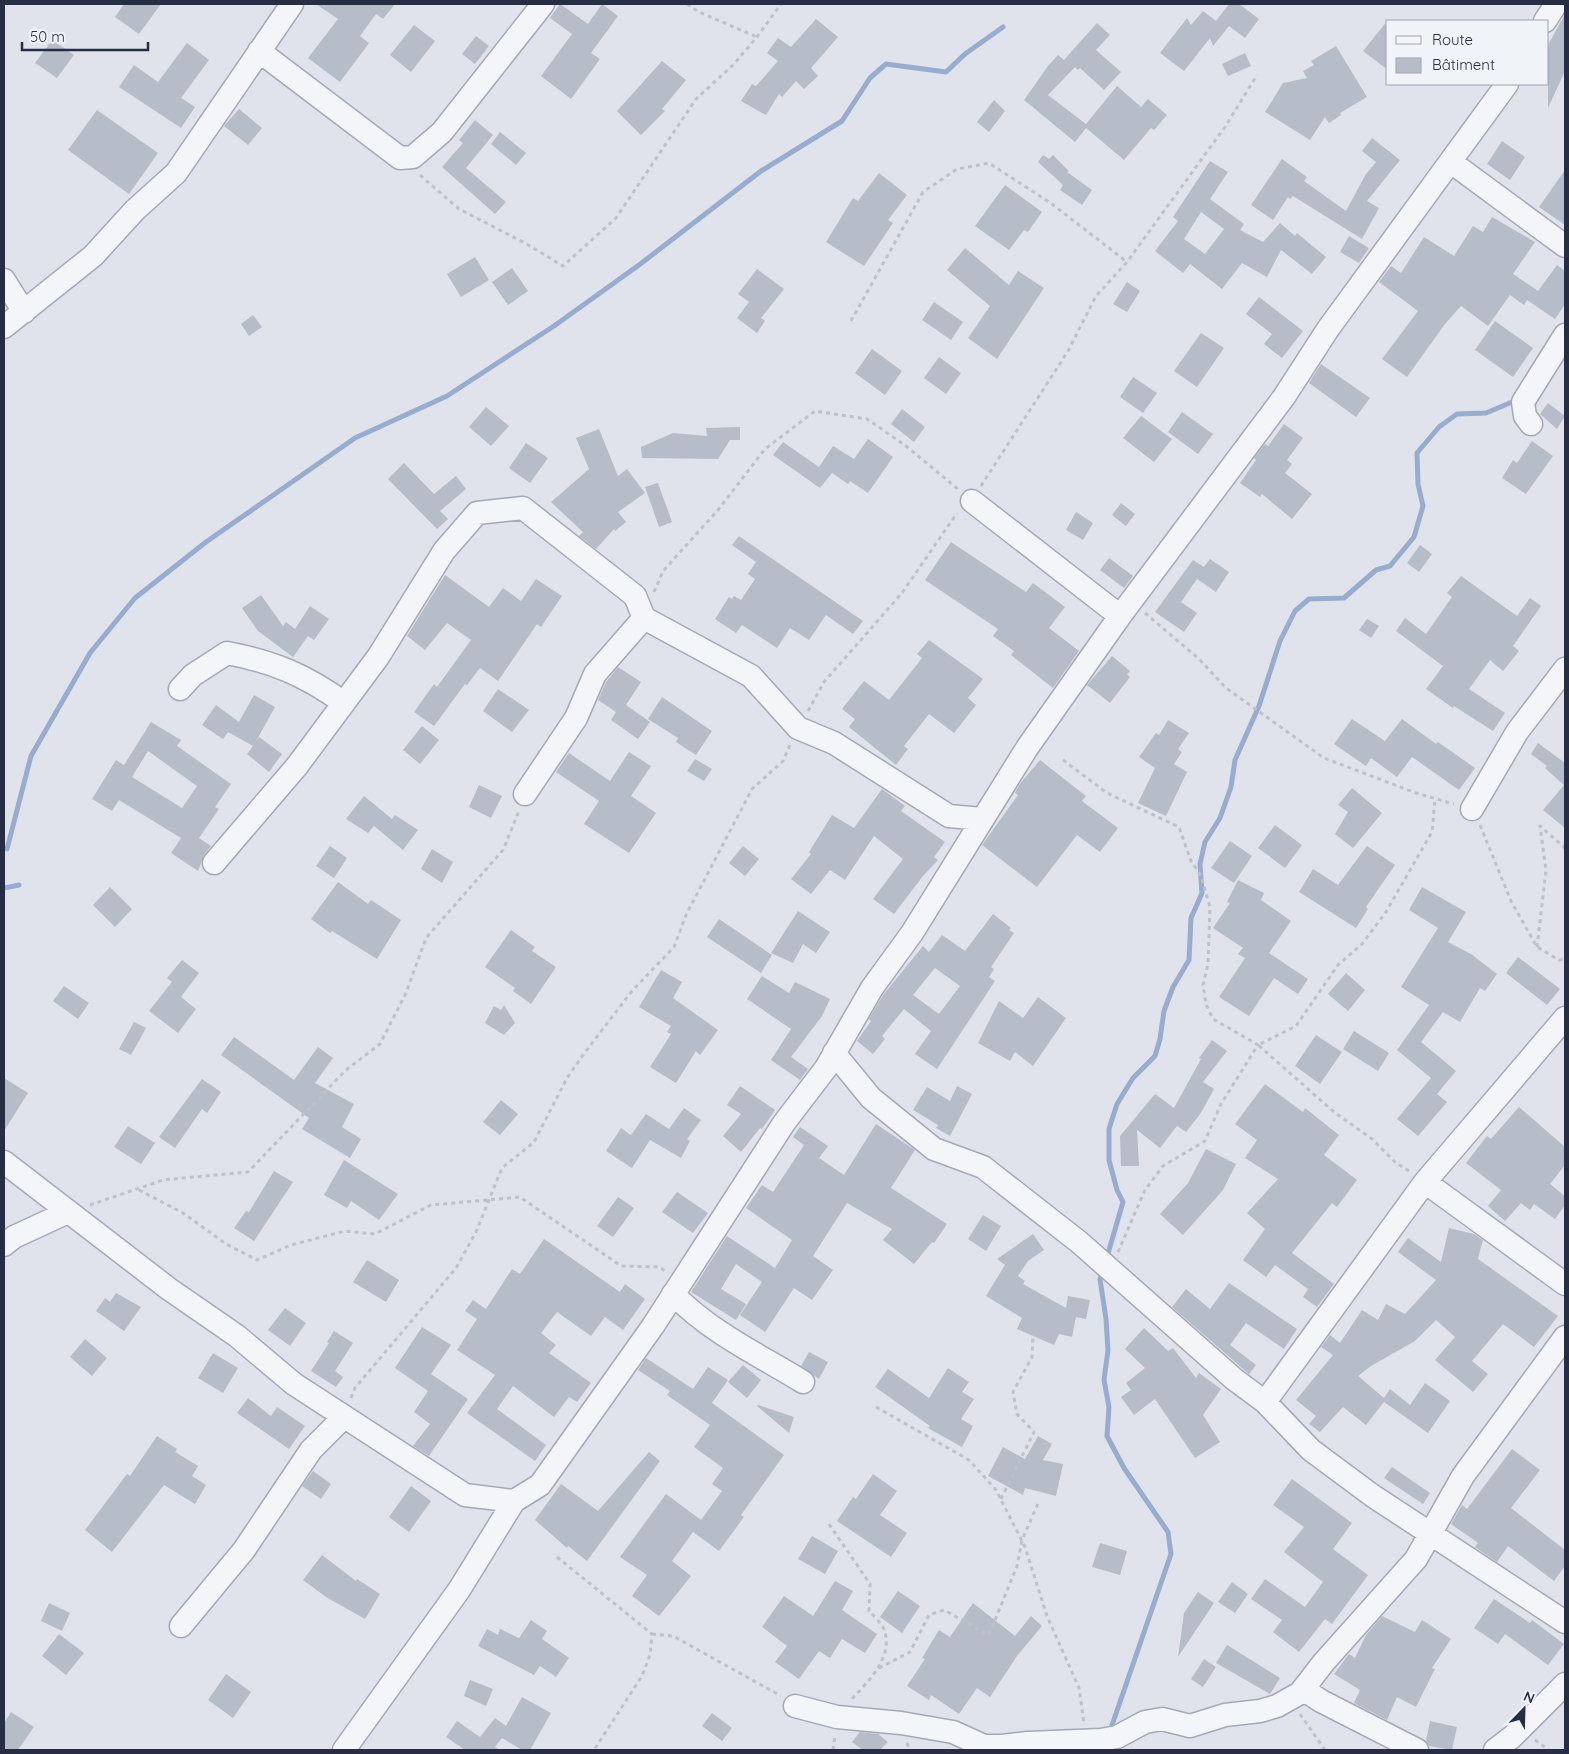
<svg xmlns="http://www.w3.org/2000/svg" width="1569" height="1754" font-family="Quicksand,sans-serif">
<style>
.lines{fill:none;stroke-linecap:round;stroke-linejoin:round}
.stream{stroke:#97accf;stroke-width:5}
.building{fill:#b7bcc9;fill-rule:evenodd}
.minor-casing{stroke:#a5a9b6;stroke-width:25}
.path{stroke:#bfc1ca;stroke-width:3;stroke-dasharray:4 4;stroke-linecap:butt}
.minor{stroke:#f4f5f9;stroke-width:22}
</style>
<rect width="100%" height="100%" fill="#e0e3eb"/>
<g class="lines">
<!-- stream -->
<path class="stream" d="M7,849L31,756L90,653L135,598L206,542L355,438L447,396L554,326L639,265L761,171L842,121L870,78L886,64L946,72L965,54L1003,27
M4,888L19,885
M1107,1257L1123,1202L1117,1190L1109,1160V1129L1117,1104L1133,1078L1155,1056L1160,1039L1164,1011L1173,987L1189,960L1191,918L1202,893L1200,864L1205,842L1220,818L1231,787L1235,760L1259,706L1280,641L1295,611L1309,599L1344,598L1376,570L1390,566L1414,537L1423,506L1418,484L1417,453L1439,427L1457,414L1486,413L1512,402L1515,398
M1103,1270L1100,1279L1106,1319L1108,1350L1104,1380L1109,1407L1107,1436L1124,1468L1168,1532L1171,1554L1110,1731"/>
</g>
<!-- building -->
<path class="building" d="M124,4H161L139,34L115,17Z
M316,4H395L383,19L376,14L360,36L369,43L340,82L308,58L338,19Z
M560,4L588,24L602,4L618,16L591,53L600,59L571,99L541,76L572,34L550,18Z
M1229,4H1239L1259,19L1245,38L1229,26L1213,46L1210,38L1184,71L1160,53L1187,18L1191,25L1203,11L1216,21Z
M1565,14V71L1548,108V45Z
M816,19L838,37L811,68L818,76L804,89L796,81L782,97L779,94L766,115L741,101L752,84L756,86L778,61L767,53L778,38L791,47Z
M1388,20V70L1363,51Z
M1097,23L1110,35L1096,50L1121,72L1104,90L1080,68L1078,70L1075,67L1048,95L1086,124L1117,86L1141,107L1148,99L1167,115L1154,130L1151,128L1124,160L1086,128L1075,142L1024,100L1048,66L1058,55L1064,60Z
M414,25L435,41L411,72L390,55Z
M476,36L489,46L475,64L462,54Z
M52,40L74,55L57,78L35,63Z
M187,43L209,60L181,98L195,107L181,128L119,87L134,65L158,82Z
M1336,46L1367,97L1340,113L1341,115L1329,123L1325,117L1310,140L1265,112L1283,83L1307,78L1303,71L1314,65L1311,61Z
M1245,53L1251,66L1228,76L1222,64Z
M662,61L686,80L662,109L665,111L641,135L617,111Z
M994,100L1005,111L989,132L977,122Z
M239,109L262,128L248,145L224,126Z
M97,110L158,153L129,194L68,150Z
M475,120L493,135L466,168L506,202L495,214L442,167L463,143L459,140Z
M500,132L526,153L516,165L491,144Z
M1372,138L1400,160L1367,201L1379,208L1362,239L1293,196L1290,199L1288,197L1273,220L1251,205L1282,159L1307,177L1304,181L1346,211L1366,174L1376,162L1362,151Z
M1502,141L1525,157L1510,180L1487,164Z
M1043,155L1049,159L1053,155L1069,171L1067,172L1092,190L1082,205L1060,190L1063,185L1038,162Z
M1210,161L1228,172L1210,199L1244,224L1240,230L1263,242L1280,223L1295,236L1297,233L1326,257L1312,274L1281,250L1267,277L1242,263L1222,289L1190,264L1183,273L1155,251L1178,221L1173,217ZM1201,212L1224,229L1205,254L1184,239Z
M1565,170V225L1539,207Z
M879,173L907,195L888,220L893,223L864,266L826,242L853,198L858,201Z
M1005,185L1042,212L1028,232L1024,230L1009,250L975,226Z
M1492,217L1535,242L1513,274L1538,291L1557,265L1565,271V304L1555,319L1527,300L1524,305L1510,295L1488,326L1461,306L1445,324L1407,377L1382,359L1418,311L1379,282L1391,266L1401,273L1424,237L1454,256L1473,226L1483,232Z
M1349,236L1369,248L1359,263L1340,252Z
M965,248L1009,285L1018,271L1044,288L997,359L968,338L990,306L947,270Z
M475,257L489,280L461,297L447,274Z
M512,268L528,291L508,305L492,282Z
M757,269L784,289L761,318L765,321L757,333L737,318L749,302L738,294Z
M1127,282L1140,291L1127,312L1113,304Z
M1259,297L1303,331L1282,358L1264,344L1272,334L1246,314Z
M934,302L963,322L951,340L922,320Z
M253,315L262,327L249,336L241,324Z
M1495,321L1533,348L1513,377L1475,350Z
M1201,333L1224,348L1197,387L1174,371Z
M872,349L902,371L885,395L855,373Z
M939,357L961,373L946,394L924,378Z
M1321,364L1370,398L1356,417L1309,383Z
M1133,377L1157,393L1143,413L1120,397Z
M1548,403L1565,416L1557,429L1540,414Z
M486,407L509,426L491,446L469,427Z
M902,409L925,427L914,442L891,424Z
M1182,412L1213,434L1198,454L1168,432Z
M1141,416L1172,439L1154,462L1123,438Z
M1284,424L1303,438L1287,460L1292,464L1285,473L1312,494L1292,519L1262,494L1260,497L1240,483L1256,460L1254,458L1265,444L1268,446Z
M740,427V440H730L718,459L642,458L641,447L673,433L707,436L706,428Z
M599,429L618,476L627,469L645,493L618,512L626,522L615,531L614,529L596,549L579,536L583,532L551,502L589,469L576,438Z
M868,439L893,457L868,493L850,481L848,484L832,473L820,488L773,455L783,442L819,467L833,446L854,459Z
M1532,441L1553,456L1526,494L1502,478L1513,460L1517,463Z
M526,443L548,458L530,483L509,468Z
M404,463L434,494L456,476L466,489L440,511L448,519L437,529L388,479Z
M658,483L672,522L659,527L645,487Z
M1121,503L1135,514L1126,526L1112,515Z
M1076,512L1093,523L1083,540L1066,530Z
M739,536L863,621L853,634L826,615L809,640L790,628L777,648L742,625L736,633L715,619L729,597L732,599L734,596L741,600L755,579L748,574L756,562L732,545Z
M951,542L1026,592L1033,583L1065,607L1049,628L1079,651L1053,688L1011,655L1014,651L993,636L998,629L925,580Z
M1420,545L1432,554L1419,572L1407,563Z
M1109,558L1133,576L1124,588L1100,570Z
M1210,559L1229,572L1216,592L1197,579L1181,602L1197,613L1184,632L1155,612L1193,560L1204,567Z
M445,575L489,607L503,588L521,601L536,579L562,596L541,627L537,624L498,681L480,668L467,685L465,684L434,726L414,712L434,684L437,687L471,640L447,623L425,650L407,636Z
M1461,576L1517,616L1530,598L1541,606L1513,646L1519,651L1503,671L1490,660L1469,689L1505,713L1493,731L1454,706L1453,708L1426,689L1443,666L1396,631L1405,618L1426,634L1452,597L1447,593Z
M261,595L283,626L286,622L295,629L310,606L329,619L314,640L308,636L293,657L258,631L242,608Z
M1367,619L1379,626L1371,638L1359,630Z
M929,640L983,679L968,698L976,705L954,733L929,714L904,746L908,749L896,765L849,727L855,719L842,709L864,681L889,700L922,658L917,654Z
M1112,656L1130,671L1127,674L1130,677L1110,703L1087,685Z
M618,667L641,682L626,705L650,722L638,739L611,720L616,712L598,700L606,682Z
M498,689L529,710L512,732L483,711Z
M254,695L275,707L255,743L259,737L282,754L269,772L247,754L253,746L228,732L223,739L202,725L216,705L239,722Z
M662,697L712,731L696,755L676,742L678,738L648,719Z
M1352,719L1385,741L1402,719L1436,744L1438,742L1475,768L1459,790L1412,757L1397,777L1371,758L1366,766L1334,744Z
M1168,720L1189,733L1178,749L1182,752L1174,764L1187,772L1166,816L1138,803L1155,768L1139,757L1156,733L1159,735Z
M151,722L181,740L177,746L231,784L215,807L219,809L199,838L211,846L204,855L198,871L171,853L181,838L119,800L112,811L92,799L116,760L124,765ZM148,751L197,786L182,808L132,777Z
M422,726L439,740L420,764L403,750Z
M1538,743L1565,763V828L1543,810L1564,785L1545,768L1547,766L1531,754Z
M629,752L651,766L631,796L656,813L629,853L584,824L599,801L556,772L569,753L610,781Z
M695,759L712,769L704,781L687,771Z
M1040,760L1086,796L1082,801L1118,828L1100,852L1077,835L1037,887L982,845L1018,795L1015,793L1019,785Z
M479,785L502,796L491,818L469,807Z
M1352,788L1382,813L1353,848L1335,834L1348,812L1338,805Z
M882,789L905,806L901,811L945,842L934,857L938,860L923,876L894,914L873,899L903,859L874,836L845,880L830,870L811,894L791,879L811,854L809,852L832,815L854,828Z
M364,796L392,819L395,815L418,830L403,850L374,826L368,833L346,819Z
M1275,825L1302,845L1285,868L1258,848Z
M1230,841L1252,856L1234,883L1211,868Z
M330,846L347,858L334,878L316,866Z
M743,846L759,859L745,876L729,863Z
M1367,846L1395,865L1366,907L1368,909L1356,928L1299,892L1313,869L1338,885Z
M432,849L453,862L442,883L421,869Z
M1238,880L1264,893L1261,900L1291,921L1269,953L1308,979L1298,994L1274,978L1249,1016L1219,997L1245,958L1238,954L1243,948L1213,928L1230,903L1227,902Z
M338,882L368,904L371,900L401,920L377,959L332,931L330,933L311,919Z
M110,887L132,909L115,927L93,905Z
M1422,887L1466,912L1448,942L1471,954L1497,974L1485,991L1480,988L1460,1022L1443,1012L1421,1042L1456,1071L1437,1094L1447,1102L1418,1136L1397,1119L1431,1078L1397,1050L1429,1005L1401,987L1438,928L1409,910Z
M798,911L830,932L816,953L803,944L793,963L771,953Z
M993,914L1011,928L1009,930L1014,933L991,967L994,969L989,977L995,981L937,1069L915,1054L931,1031L904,1009L882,1036L885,1039L873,1054L857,1041L871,1021L869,1019L883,995L923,946L929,952L942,935L965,951ZM935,968L960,986L939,1014L913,995Z
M719,919L772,955L761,973L707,937Z
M511,930L535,947L532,951L556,967L531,1004L513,991L515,988L485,967Z
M1518,957L1560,989L1547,1005L1506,973Z
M182,960L199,973L181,997L196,1009L178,1033L149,1011L172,982L167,978Z
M661,970L682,982L673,998L718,1030L700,1055L696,1051L676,1083L650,1067L671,1034L667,1032L671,1026L639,1007Z
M1346,973L1365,990L1348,1011L1328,994Z
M762,976L789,993L795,982L830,999L822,1016L791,1057L808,1069L800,1080L771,1060L791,1029L747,999Z
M64,986L89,1003L78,1019L53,1001Z
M1038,997L1066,1018L1033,1066L1015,1052L1010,1061L978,1043L999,1001L1023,1018Z
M504,1005L515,1023L504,1035L485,1023L494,1006L501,1010Z
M134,1022L146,1028L131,1055L119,1049Z
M1354,1031L1389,1053L1378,1071L1343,1049Z
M1316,1035L1342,1052L1320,1084L1295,1066Z
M234,1037L294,1080L318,1047L333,1058L315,1083L354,1104L342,1127L361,1139L350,1158L302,1129L309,1118L221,1055Z
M1212,1040L1227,1051L1203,1082L1214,1089L1201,1113L1186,1132L1177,1126L1160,1148L1137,1130L1139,1166H1121L1120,1136L1155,1094L1174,1108L1201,1059L1199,1058Z
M4,1078L28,1093L4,1131Z
M202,1079L221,1092L207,1113L202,1109L175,1148L159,1137Z
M1265,1084L1303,1112L1305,1108L1339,1135L1324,1155L1357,1180L1337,1207L1332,1203L1292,1253L1334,1284L1317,1307L1303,1297L1308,1289L1275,1265L1266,1277L1243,1260L1265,1229L1247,1213L1278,1179L1245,1158L1257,1140L1235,1124Z
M740,1086L775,1110L762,1129L760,1128L741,1152L723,1136L741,1114L727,1105Z
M957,1086L972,1094L950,1136L936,1128L938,1125L913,1110L927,1087L950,1101Z
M501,1100L518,1114L500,1135L483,1122Z
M1519,1107L1565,1147V1165L1550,1184L1565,1196V1205L1555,1219L1534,1204L1530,1210L1521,1203L1505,1221L1488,1206L1501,1190L1466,1163L1487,1136L1491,1139Z
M684,1108L701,1120L687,1139L690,1141L681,1158L650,1140L632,1168L606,1151L621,1128L631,1135L646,1114L669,1129Z
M876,1124L915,1150L891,1188L947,1224L934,1243L932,1242L914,1264L883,1240L892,1229L847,1203L813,1256L833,1270L812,1300L794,1288L765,1332L740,1315L762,1282L736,1264L721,1289L746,1304L736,1320L691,1292L727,1236L775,1268L792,1240L746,1208L762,1185L773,1192L804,1145L793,1137L800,1127L828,1146L819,1158L844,1175Z
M128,1126L155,1143L141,1164L114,1147Z
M1206,1149L1236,1164L1223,1190L1183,1235L1160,1214L1188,1183Z
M344,1160L398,1194L379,1220L351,1201L347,1208L324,1195Z
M274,1171L293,1182L254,1241L234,1228L246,1211L249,1212Z
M677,1192L708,1213L693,1233L662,1212Z
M618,1197L634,1208L613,1237L597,1226Z
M983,1215L1001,1226L986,1251L968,1239Z
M1449,1228L1474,1234L1483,1240L1478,1259L1558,1316L1534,1347L1503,1324L1472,1361L1488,1374L1473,1392L1435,1360L1455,1337L1436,1320L1415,1341L1371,1366L1358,1376L1384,1398L1390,1389L1410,1405L1425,1383L1450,1401L1428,1433L1384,1402L1366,1425L1343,1407L1320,1432L1309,1424L1316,1416L1296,1400L1333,1355L1321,1347L1330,1335L1340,1343L1362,1310L1378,1320L1386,1304L1405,1314L1436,1280L1398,1252L1408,1238L1441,1262Z
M1033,1234L1044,1250L1028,1261L1018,1276L1025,1281L1023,1284L1066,1308L1068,1296L1090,1300L1086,1319L1076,1317L1072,1337L1059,1334L1054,1345L1017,1329L1022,1318L986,1296L1005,1265L997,1259Z
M544,1239L620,1292L625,1284L645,1299L623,1330L605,1317L591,1336L557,1312L541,1333L556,1345L549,1353L591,1383L577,1402L569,1397L554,1417L513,1386L497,1409L546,1445L535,1461L467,1413L495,1375L457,1350L477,1319L465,1311L473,1300L486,1309L512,1269L520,1274Z
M367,1260L399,1280L386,1302L353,1282Z
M1229,1283L1297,1329L1284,1349L1246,1323L1230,1345L1256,1365L1249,1374L1172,1307L1186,1289L1210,1309Z
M116,1293L141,1307L124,1331L96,1311L105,1298L110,1302Z
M285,1308L306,1323L290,1346L268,1330Z
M422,1327L451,1345L431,1374L468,1399L429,1456L413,1446L430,1424L414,1412L428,1391L395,1368Z
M1144,1328L1168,1351L1173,1348L1196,1378L1199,1373L1221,1389L1203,1415L1220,1442L1195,1458L1155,1399L1134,1415L1121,1397L1131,1390L1126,1383L1145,1368L1125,1349Z
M334,1331L353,1343L335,1371L343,1377L336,1387L311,1371L329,1343L327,1342Z
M85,1339L107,1358L92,1376L70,1357Z
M809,1352L828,1362L819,1379L801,1366Z
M213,1353L238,1368L223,1393L198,1378Z
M646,1358L693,1389L708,1367L728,1380L712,1403L784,1455L741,1515L744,1517L719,1551L693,1532L672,1561L691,1576L659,1616L632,1596L647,1575L620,1557L666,1494L701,1520L722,1491L712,1484L723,1468L694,1447L710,1425L667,1395L670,1391L638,1370Z
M743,1365L761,1380L747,1398L728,1382Z
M948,1368L969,1382L962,1392L974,1399L961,1419L973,1426L962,1447L928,1428L930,1426L875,1387L888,1369L929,1398Z
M248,1398L271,1416L277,1407L305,1426L289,1449L237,1413Z
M758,1405L794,1417L789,1433L757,1406Z
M157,1436L177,1449L175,1452L198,1466L192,1476L206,1485L195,1504L164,1485L112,1552L85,1530L127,1474L130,1476Z
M1038,1436L1052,1444L1043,1460L1063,1464L1056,1496L1025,1488L1023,1495L988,1476L1003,1447L1025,1459Z
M1512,1449L1540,1470L1511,1508L1565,1550V1566L1554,1581L1508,1546L1497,1562L1475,1547L1478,1543L1451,1524L1462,1505L1467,1509Z
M649,1452L660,1461L587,1561L568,1546L567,1548L535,1520L561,1484L598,1511Z
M1392,1467L1430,1493L1423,1504L1384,1478Z
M313,1471L331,1484L321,1499L302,1486Z
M873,1474L897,1491L880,1515L907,1533L891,1557L837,1521L853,1497L856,1499Z
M1292,1479L1352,1523L1333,1549L1368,1575L1332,1624L1325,1619L1299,1652L1273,1632L1282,1620L1251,1599L1265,1579L1305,1607L1323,1582L1284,1552L1304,1527L1273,1505Z
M411,1486L431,1501L409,1532L389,1517Z
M812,1536L838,1551L825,1574L798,1559Z
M1100,1543L1127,1551L1120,1575L1092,1567Z
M322,1555L356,1581L357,1579L380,1594L365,1619L326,1597L303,1580Z
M835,1581L853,1591L842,1610L877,1634L865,1653L842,1639L830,1658L819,1651L799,1679L775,1662L787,1646L762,1627L784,1596L813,1616Z
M1232,1582L1248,1594L1235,1613L1218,1602Z
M898,1591L920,1606L902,1633L880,1617Z
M1198,1592L1214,1603L1178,1657L1184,1613Z
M1494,1599L1530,1623L1532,1620L1564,1644L1548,1665L1505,1634L1498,1644L1474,1628Z
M49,1603L70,1613L62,1631L41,1621Z
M973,1603L1015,1636L1031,1616L1042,1626L1017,1656L990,1697L977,1688L959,1714L931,1695L929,1700L907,1686L925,1659L922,1658L939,1630L950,1637Z
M1382,1616L1415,1632L1422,1620L1451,1639L1432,1668L1435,1669L1416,1707L1397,1697L1387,1720L1354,1703L1360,1690L1334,1674L1349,1654L1355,1658L1366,1635Z
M531,1620L547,1631L542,1639L569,1658L556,1677L540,1666L534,1675L478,1646L487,1629L498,1635L500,1629L519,1638Z
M59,1634L84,1653L66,1675L42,1656Z
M1227,1645L1280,1678L1270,1694L1216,1663Z
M1204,1659L1216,1667L1203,1687L1191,1679Z
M226,1674L251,1692L233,1718L208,1700Z
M470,1680L493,1689L486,1706L464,1696Z
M522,1697L551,1713L530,1750H522L502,1738L495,1747L500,1750H465L446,1737L457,1721L480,1737L495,1718L506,1726Z
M11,1712L34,1727L18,1750H4V1723Z
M712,1713L732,1728L722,1741L702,1726Z
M1430,1721L1457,1727L1452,1750L1429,1746L1426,1741Z
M860,1732L878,1734L888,1742L880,1750H863L852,1742Z"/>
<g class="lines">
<defs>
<path id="minor" d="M1545,21L1556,4
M259,51L400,158L413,157L442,132L543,4
M1451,162L1565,246
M4,280L24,312
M4,327L93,256L135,210L176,173L292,4
M1531,424L1525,416L1523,402L1565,335
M972,501L1120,616
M180,689L193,675L227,653C274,662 305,675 344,703
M525,794L576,718L595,674L644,618
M1472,809L1517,732L1565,669
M214,863L297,766L378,657L444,551L477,513L523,508L635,596L644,618L751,676L798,728L834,743L949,816L982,819
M834,1053L871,1098L934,1149L983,1167L1079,1242L1234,1379L1265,1402L1311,1450L1373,1496L1565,1622
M4,1162L169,1289L237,1336L294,1384L465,1495L514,1501
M1425,1182L1565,1284
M4,1245L14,1237L68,1212
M673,1294C713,1334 756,1353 803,1382
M1265,1402L1425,1182L1565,1018
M181,1626L244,1550L311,1450L344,1417
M1303,1689L1321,1701L1417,1750
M795,1706L837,1717L901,1723L953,1732L984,1746H1002L1028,1743L1101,1740L1117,1737L1145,1722L1162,1719L1190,1726L1225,1715L1260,1711L1277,1706L1300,1693L1324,1662L1416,1559L1463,1476L1565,1337
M344,1750L459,1590L514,1501L540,1485L653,1326L784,1123L826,1068L872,988L912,933L1027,748L1120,616L1284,397L1328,329L1507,84
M1495,1750L1512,1737L1565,1684"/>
</defs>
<!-- minor casing -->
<use href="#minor" class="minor-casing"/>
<!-- path -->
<path class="path" d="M687,4L699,12L757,37
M420,175L459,209L525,243L563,266L616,218L696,99L733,65L757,37L781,4
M851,321L923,192L957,169L989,163L1052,204L1127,262
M981,486L1068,351L1096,296L1127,262L1225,127L1257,75
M654,592L663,571L718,510L765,449L815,411L867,419L906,446L959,490
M1145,613L1199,659L1226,688L1324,758L1416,793L1454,804
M808,711L824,682L902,593L957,513
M1063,760L1107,793L1179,827L1191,861L1201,876L1210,907L1208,964L1203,985L1206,1004L1213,1019L1258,1045L1221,1104L1205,1141L1163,1166L1145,1190L1118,1252
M1480,825L1511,901L1537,947L1559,960L1565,959
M1537,947L1546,870L1540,826L1565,848
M1409,1171L1396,1163L1372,1139L1334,1112L1258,1045L1296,1026L1338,965L1362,944L1386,912L1432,832L1435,799
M139,1190L183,1213L226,1244L257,1260L291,1245L345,1231L375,1234L431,1205L520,1197L621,1266L660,1267L667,1273
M90,1205L163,1180L248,1172L346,1070L380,1044L406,993L426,938L503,850L519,811
M351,1398L355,1388L456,1268L476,1232L502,1168L534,1142L567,1078L583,1055L632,991L674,947L686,915L752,789L783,761L790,745
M876,1407L969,1460L996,1490L1025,1547L1047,1616L1079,1688L1084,1723
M1001,1499L1034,1432L1017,1414L1013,1392L1032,1357L1033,1338
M829,1524L870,1584L869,1611C874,1616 881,1623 884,1629C894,1658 868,1681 851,1700
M557,1557L652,1634L650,1655L642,1676L594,1750
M652,1634L673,1636L781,1696
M879,1668L910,1652L929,1615L944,1610L989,1635L1017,1566L1022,1540L1039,1501
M1300,1714L1325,1750
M1535,1740L1549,1750
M907,1743L910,1750
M833,1750L835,1736"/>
<!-- minor -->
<use href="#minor" class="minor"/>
</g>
<!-- border -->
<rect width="1569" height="1754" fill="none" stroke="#272e44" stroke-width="10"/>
<!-- legend -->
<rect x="1386" y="20" width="162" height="65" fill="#f0f3f8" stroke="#a0a4b0"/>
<rect x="1396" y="36" width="25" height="8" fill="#f4f5f9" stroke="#a0a4b0"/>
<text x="1432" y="45" font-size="15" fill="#272e44">Route</text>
<rect x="1396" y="58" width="25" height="15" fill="#b7bcc9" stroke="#a0a4b0"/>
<text x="1432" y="70" font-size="15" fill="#272e44">Bâtiment</text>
<!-- north arrow -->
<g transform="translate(1524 1709) rotate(23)" stroke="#f0f3f8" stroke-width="4" paint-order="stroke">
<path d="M0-4L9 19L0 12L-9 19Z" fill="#272e44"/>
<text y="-8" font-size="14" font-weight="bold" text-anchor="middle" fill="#272e44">N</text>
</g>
<!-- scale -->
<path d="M22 42v8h126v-8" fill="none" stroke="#272e44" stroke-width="2.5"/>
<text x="30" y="42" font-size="15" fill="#272e44" stroke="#f0f3f8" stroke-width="4" paint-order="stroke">50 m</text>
</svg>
